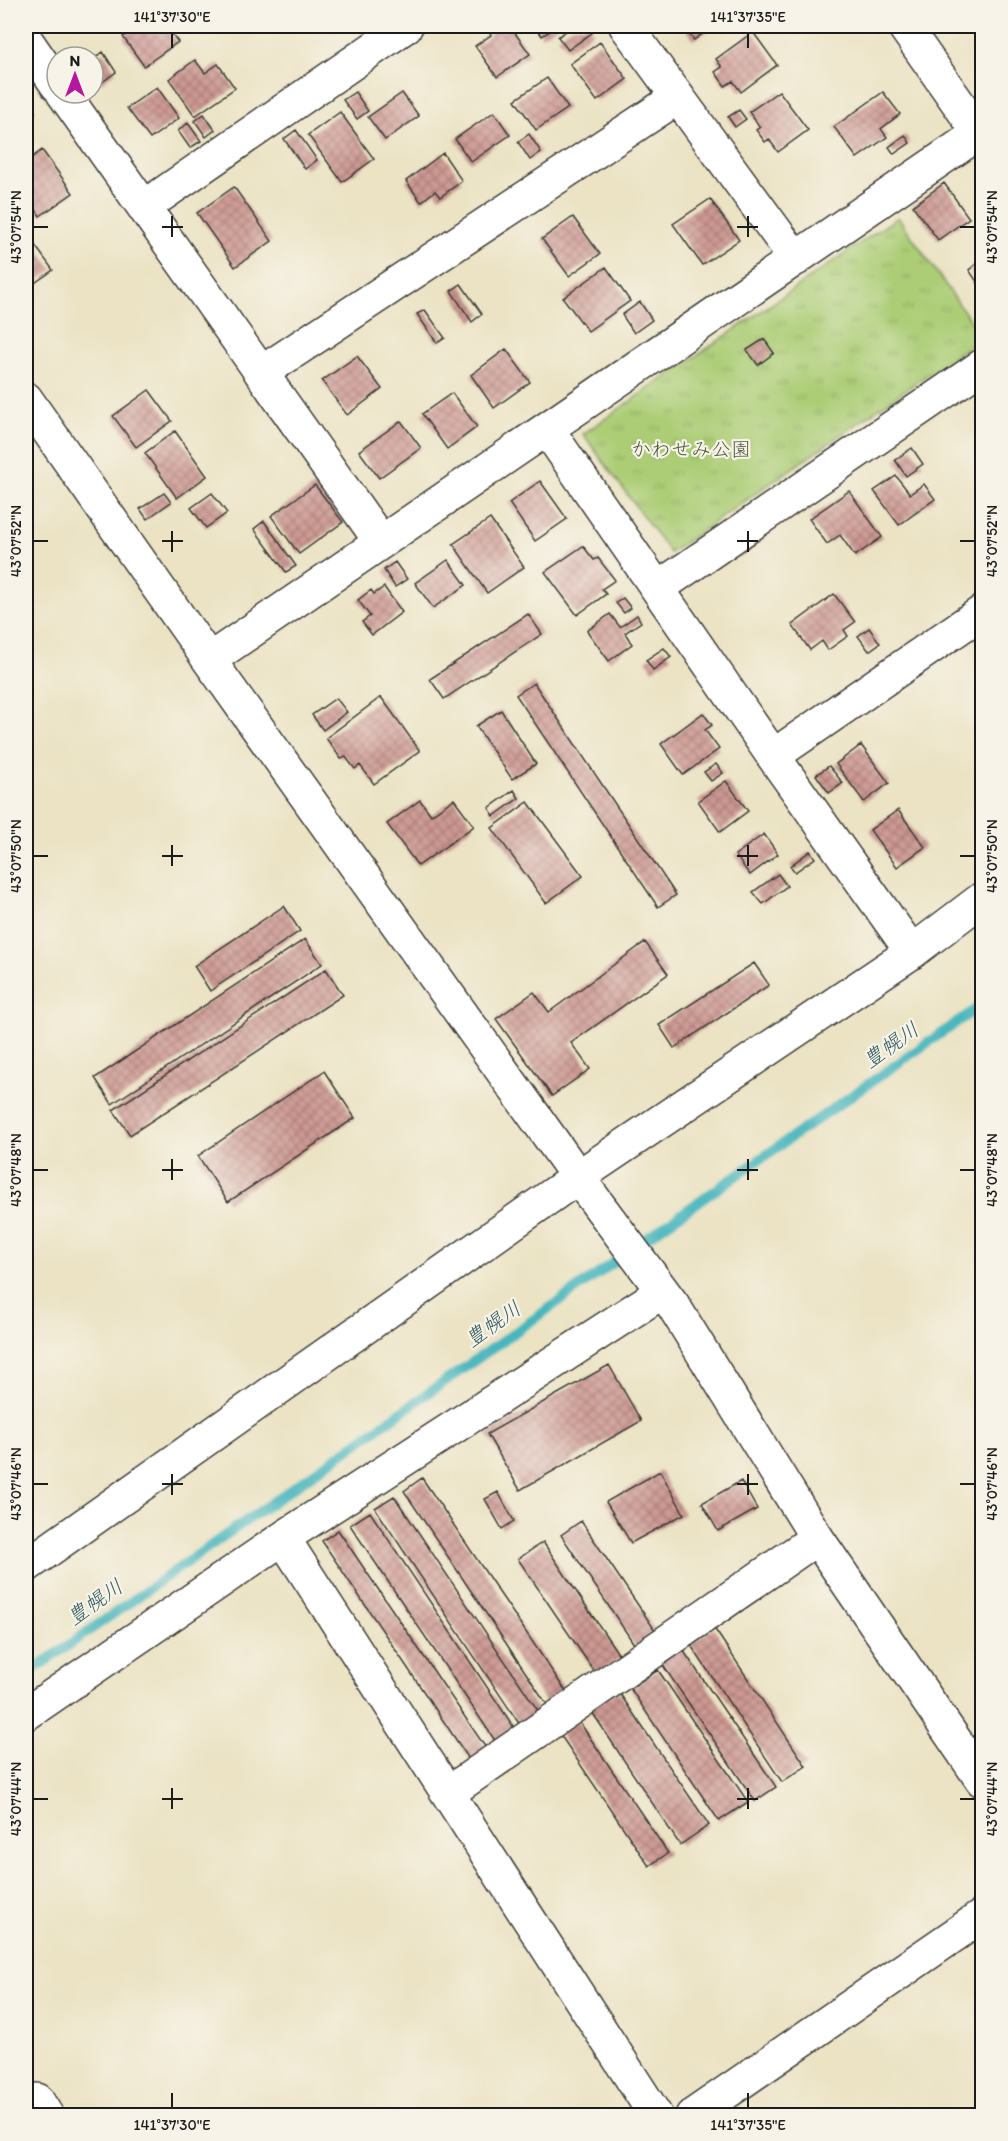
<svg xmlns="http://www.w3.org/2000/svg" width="1008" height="2141" font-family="Itim,'Klee One',sans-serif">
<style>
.park{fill:url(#park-tufts);stroke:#647449;stroke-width:1.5}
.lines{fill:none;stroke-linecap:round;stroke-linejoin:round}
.stream{stroke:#46b6be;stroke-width:10}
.building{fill:url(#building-cross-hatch)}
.street-casing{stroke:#3b3a35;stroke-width:36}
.street{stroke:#fff;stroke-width:33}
.ticks{fill:none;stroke:#1c1c1c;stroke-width:2}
.labels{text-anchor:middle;stroke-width:4.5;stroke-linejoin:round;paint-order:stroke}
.park-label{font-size:20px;fill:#4e5a3c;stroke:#f7f3e8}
.water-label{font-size:21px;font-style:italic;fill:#2d5a5d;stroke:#f7f3e8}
.neatline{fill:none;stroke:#1c1c1c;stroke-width:2}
.ticks-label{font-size:15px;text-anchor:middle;fill:#1c1c1c}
</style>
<defs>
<pattern id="park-tufts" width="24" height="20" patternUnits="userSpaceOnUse" patternTransform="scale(1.5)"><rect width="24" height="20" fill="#accd76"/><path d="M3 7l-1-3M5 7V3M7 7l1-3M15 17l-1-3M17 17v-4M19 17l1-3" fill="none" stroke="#93af66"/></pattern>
<pattern id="building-cross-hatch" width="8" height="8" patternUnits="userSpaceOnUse" patternTransform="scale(1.5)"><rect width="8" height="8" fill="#ce9993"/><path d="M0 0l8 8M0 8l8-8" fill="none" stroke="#a67c77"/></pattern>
</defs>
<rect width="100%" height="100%" fill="#f7f3e8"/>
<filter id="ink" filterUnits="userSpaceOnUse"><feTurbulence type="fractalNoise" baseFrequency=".0167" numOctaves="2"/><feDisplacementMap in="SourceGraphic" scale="12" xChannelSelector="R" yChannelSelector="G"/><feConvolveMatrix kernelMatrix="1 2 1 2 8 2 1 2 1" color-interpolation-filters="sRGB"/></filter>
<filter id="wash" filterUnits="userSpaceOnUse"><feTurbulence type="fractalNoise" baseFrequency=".008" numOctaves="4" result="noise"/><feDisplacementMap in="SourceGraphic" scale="24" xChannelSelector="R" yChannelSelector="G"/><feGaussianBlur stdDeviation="1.35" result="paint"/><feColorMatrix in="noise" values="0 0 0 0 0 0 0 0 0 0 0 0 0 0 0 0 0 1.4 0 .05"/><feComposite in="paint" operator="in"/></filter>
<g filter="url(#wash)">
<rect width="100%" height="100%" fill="#ebe3c4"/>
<!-- park -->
<path class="park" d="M898,217L982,337L670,553L583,434Z"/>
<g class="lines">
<!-- stream -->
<path class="stream" d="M26,1675L598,1274L648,1237L982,1005"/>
</g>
<g id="blocks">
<!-- building -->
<path class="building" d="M140,26H166L178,42L144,66L123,37Z
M484,26H510L530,54L497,77L475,46L491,35Z
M535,26H558L542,36Z
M573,26H589L593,32L568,50L558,37Z
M683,26H714L694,40Z
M945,26H963L952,34Z
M753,32L777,65L741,92L733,81L725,86L715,72L722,67L716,59Z
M600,42L627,79L597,101L570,64Z
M103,52L116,72L101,83L93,71V59Z
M195,60L205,73L218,64L235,88L195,116L169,79Z
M547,78L568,108L536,130L515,100Z
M157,87L179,118L150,139L127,108Z
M779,91L808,130L778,152L769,139L765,142L756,130L760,127L749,112Z
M355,92L368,111L357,119L343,100Z
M883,92L900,114L881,129L887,137L857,158L834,127Z
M402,93L419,116L385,140L368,117Z
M26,97L35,112L26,118Z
M739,110L746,119L735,127L728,117Z
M340,112L374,159L342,182L308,135Z
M494,112L510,135L471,162L455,139Z
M204,114L215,130L206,137L195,121Z
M188,123L201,141L190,148L178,131Z
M296,130L317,160L305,169L284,139Z
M529,134L541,152L530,160L518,142Z
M905,135L910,143L894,154L889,147Z
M42,150L73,193L40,216L26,195V162Z
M443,153L462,181L440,197L435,191L421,202L406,181Z
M944,183L969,218L938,240L913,206Z
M234,187L272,241L235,267L197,213Z
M710,199L739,240L702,265L673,224Z
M573,217L600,254L569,276L542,239Z
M31,240L53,270L26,289V244Z
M982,259V289L969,270Z
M606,267L630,301L588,331L563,298Z
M461,284L482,314L472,322L451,291Z
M640,302L652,320L634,333L622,315Z
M425,310L445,338L437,343L417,314Z
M764,339L774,353L758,365L747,350Z
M506,349L530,382L494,408L471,375Z
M357,356L382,389L347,415L322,381Z
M149,390L172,421L136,447L113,416Z
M452,393L477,427L447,449L422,414Z
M401,421L421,448L379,478L359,451Z
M175,431L207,476L177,498L145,453Z
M912,448L923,464L906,476L895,460Z
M896,476L910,494L924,484L935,499L899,525L874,491Z
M540,481L567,519L535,541L509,503Z
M315,485L343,522L299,554L271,516Z
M849,491L882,537L855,556L840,535L827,544L809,519Z
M164,493L171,502L147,519L140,509Z
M212,493L227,513L206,528L191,508Z
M490,519L524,567L487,593L453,544Z
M264,521L296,566L286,572L254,529Z
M583,546L594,560L598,558L615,580L602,589L606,594L577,615L545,572Z
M448,560L466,585L433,608L415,583Z
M395,562L407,579L395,587L384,570Z
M384,587L402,612L372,635L362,622L370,616L358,600L371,590L374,594Z
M834,594L855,622L844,630L848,636L828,650L822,641L810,650L792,625Z
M623,598L631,608L624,613L616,603Z
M528,614L542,634L444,699L430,679Z
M610,614L620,627L637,615L641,622L625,633L632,644L609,661L587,631Z
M869,628L880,643L869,651L858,636Z
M664,648L671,657L653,670L646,660Z
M534,683L676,895L658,907L516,695Z
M381,697L420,751L374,784L360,765L355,769L345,756L341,759L326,738Z
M336,698L347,712L323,730L312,715Z
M501,710L536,764L512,779L476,726Z
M703,713L712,725L705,730L719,749L683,775L661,744Z
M861,745L889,783L864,802L836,764Z
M716,764L723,773L711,781L704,772Z
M829,766L843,783L829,793L816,775Z
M726,781L748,811L720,832L698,801Z
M514,790L519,798L494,816L489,808Z
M454,799L474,826L418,866L387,824L420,800L431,815Z
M528,802L583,876L546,903L492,828Z
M898,810L925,847L897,867L870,830Z
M764,834L778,854L750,875L735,855Z
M810,851L815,858L795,872L790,866Z
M778,874L787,886L763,904L753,892Z
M284,906L300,931L210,991L194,966Z
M305,939L322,964L112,1104L95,1078Z
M645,942L668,974L571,1043L590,1069L552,1096L496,1019L534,992L549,1012Z
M754,963L769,985L674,1048L659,1025Z
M326,969L343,995L130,1135L113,1110Z
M324,1071L355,1118L228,1202L198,1156Z
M609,1365L641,1421L520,1490L487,1434Z
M660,1471L684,1514L631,1543L606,1502Z
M422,1478L567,1693L548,1706L404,1491Z
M741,1481L757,1509L718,1531L702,1503Z
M498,1492L514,1521L502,1529L485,1499Z
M394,1496L539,1712L520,1725L375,1508Z
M370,1512L515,1729L496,1742L350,1525Z
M581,1521L657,1633L636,1647L561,1535Z
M338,1530L486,1748L469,1759L322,1541Z
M543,1542L621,1658L596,1674L518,1559Z
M714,1628L806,1766L782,1782L690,1644Z
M681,1647L776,1787L755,1801L660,1661Z
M658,1670L748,1802L719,1821L630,1688Z
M618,1691L709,1825L680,1845L590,1709Z
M578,1720L668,1853L649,1866L559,1733Z"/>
</g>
</g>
<g filter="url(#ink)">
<use href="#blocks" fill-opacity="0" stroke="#3b3a35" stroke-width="1.5"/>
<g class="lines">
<defs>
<path id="street" d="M626,26L796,259
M904,26L982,137
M26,40L57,85
M63,93L381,542
M144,207L406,26
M261,373L678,97
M26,399L209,660L588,1191L673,1305L817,1538L982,1780
M547,429L773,756L912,952
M658,588L982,366
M209,660L982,131
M773,756L982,612
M283,1538L656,2116
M26,1566L578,1177L912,952L982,899
M26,1714L283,1538L662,1292
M448,1793L817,1538
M37,2100L47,2116
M692,2116L982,1916"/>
</defs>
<!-- street casing -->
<use href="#street" class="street-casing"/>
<!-- street -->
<use href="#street" class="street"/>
</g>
</g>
<!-- ticks -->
<path class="ticks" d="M172,33V48M748,33V48M172,216V237M748,216V237M33,227H48M162,227H183M737,227H758M960,227H975M172,531V552M748,531V552M33,541H48M162,541H183M737,541H758M960,541H975M172,845V866M748,845V866M33,856H48M162,856H183M737,856H758M960,856H975M172,1159V1180M748,1159V1180M33,1170H48M162,1170H183M737,1170H758M960,1170H975M172,1474V1495M748,1474V1495M33,1484H48M162,1484H183M737,1484H758M960,1484H975M172,1788V1809M748,1788V1809M33,1799H48M162,1799H183M737,1799H758M960,1799H975M172,2093V2108M748,2093V2108"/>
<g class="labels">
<!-- park labels -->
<g class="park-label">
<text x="691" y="456">かわせみ公園</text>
</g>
<!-- water labels -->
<g class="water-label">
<text transform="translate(891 1045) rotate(-35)" y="7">豊幌川</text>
<text transform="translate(493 1324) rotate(-35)" y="7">豊幌川</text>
<text transform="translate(95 1602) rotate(-35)" y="7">豊幌川</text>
</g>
</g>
<!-- margin -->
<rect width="1008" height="2141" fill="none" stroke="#f7f3e8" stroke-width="66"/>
<!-- north arrow -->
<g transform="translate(75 75)"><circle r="28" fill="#f7f3e8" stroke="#9f9d96" stroke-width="1.5"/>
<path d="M0-4.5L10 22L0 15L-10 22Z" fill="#b5179e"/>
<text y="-9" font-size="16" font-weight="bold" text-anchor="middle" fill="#1c1c1c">N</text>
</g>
<rect x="33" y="33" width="942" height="2075" class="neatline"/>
<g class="ticks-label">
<text x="172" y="22">141°37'30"E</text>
<text x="748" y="22">141°37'35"E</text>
<text transform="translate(16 227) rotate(-90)" y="5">43°07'54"N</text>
<text transform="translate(992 227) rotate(-90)" y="5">43°07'54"N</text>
<text transform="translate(16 541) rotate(-90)" y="5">43°07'52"N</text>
<text transform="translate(992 541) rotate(-90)" y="5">43°07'52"N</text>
<text transform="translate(16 856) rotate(-90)" y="5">43°07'50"N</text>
<text transform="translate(992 856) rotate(-90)" y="5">43°07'50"N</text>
<text transform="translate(16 1170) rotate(-90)" y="5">43°07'48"N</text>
<text transform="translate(992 1170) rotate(-90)" y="5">43°07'48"N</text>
<text transform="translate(16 1484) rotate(-90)" y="5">43°07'46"N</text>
<text transform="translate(992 1484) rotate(-90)" y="5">43°07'46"N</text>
<text transform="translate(16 1799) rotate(-90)" y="5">43°07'44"N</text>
<text transform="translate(992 1799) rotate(-90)" y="5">43°07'44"N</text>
<text x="172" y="2130">141°37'30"E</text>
<text x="748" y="2130">141°37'35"E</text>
</g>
</svg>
